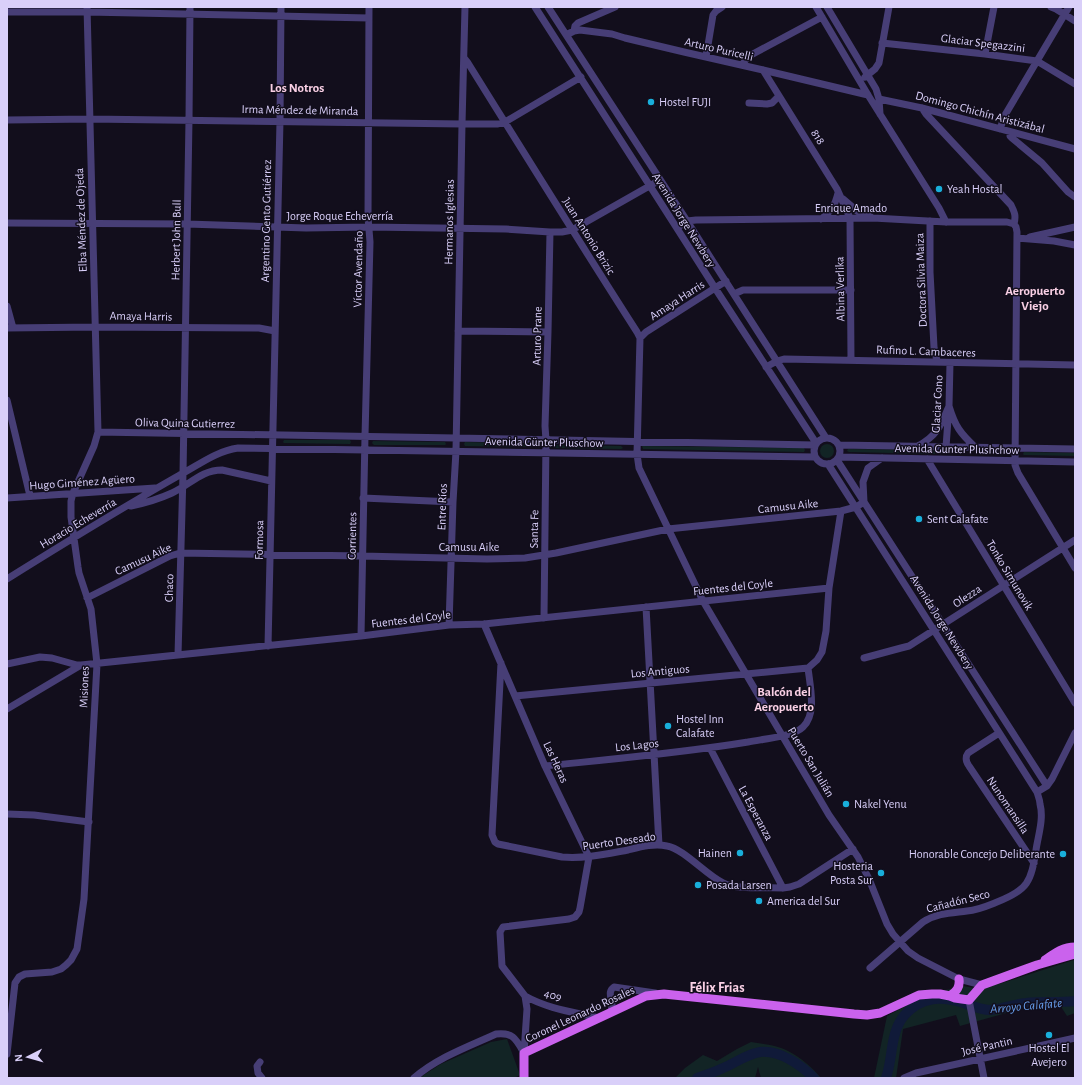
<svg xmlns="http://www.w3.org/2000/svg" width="1082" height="1085" font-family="'Alegreya Sans',sans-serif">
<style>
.green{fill:#122425}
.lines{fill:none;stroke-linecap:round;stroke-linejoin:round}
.river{stroke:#101a39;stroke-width:10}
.minor{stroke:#473e76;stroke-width:7}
.major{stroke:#ca62ed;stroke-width:9}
.poi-dot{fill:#19afdb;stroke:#120e1c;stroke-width:1.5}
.labels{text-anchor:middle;stroke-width:3;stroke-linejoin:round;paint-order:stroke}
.street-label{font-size:12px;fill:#d9cff9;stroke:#120e1c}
.poi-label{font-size:12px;fill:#d9cff9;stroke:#120e1c;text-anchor:start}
.neighbourhood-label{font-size:13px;font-weight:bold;fill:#fad0e5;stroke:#120e1c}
.water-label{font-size:13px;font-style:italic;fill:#689fee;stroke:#120e1c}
.quarter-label{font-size:14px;font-weight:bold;fill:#fad0e5;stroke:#120e1c}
</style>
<rect width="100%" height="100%" fill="#120e1c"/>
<!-- green -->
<path class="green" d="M284,440H350L351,442L350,444L284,443L283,442Z
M373,441L445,442L446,444L445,445H374L372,443Z
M465,442L536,444L537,446L536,447L465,446L464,444Z
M820 451a7 7 0 1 1 14 0a7 7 0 1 1-14 0Z
M553,445L621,446L623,448L621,449L554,448Z
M642,446L804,448L805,450L804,452L643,449Z
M848,449L935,450L936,452L935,454L849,452L847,451Z
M1024,452L1075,453V456L1024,455L1023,454Z
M1074,960L1075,1013L1067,1016L1056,999L960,1026L956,1015L903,1029L896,1078H874L887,1016L928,994L963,986L974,988L999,984Z
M507,1039L520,1075L514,1078H419L441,1064L491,1042Z
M751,1042C763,1044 777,1045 788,1051C800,1057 812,1067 821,1078H761L758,1067L755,1078H675L685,1068L703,1055L717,1061L737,1049Z"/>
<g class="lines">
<!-- river -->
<path class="river" d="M697,1078C706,1075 715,1072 723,1068C735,1063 747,1054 760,1052C780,1050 801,1065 814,1078
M886,1078C893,1058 890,1034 903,1017C920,996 941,996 964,1003C972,1006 981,1010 990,1010C1003,1009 1014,1004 1026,1003C1042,1001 1059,1003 1075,1001"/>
<!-- minor -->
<path class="minor" d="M535,7L650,186L715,288L816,443
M548,7L687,221L826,438
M816,7L868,95L939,208L946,222
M827,7L876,89L879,99L880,114
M1051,7L1056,9L1075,21
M7,12H87L369,18
M574,31L575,26L578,23L615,7
M566,35L574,31L580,30L612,34L625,38L684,52L763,70L868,95
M882,43L985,54L1037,61L1075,84
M985,54L994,7
M706,57L713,15L716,11L722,7
M464,58L468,63C524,153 580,243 637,332L640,338L637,454L639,468L703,601L829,815L858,857L869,879L887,924L893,934L908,951L918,958L959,979L982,985
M742,65L747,58L751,55L822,17
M763,70L837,189L850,218L851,360
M865,77L875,69L879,63L889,7
M879,99L922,108L1075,149
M749,103L767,104L772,103L779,96
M922,108L926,114L1011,205C1015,213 1016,216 1014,224
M7,120L90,119L462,124H498L505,122L581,77
M1000,129L1005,115L1069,7
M1011,132L1010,136L1012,138L1042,163L1068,192L1075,197
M843,199L857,211L871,217
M821,219C832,211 835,205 838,193
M930,221V272L934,347L937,361
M7,223L187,224L306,228L369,227L506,229L550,232H562L572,230L660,180
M1014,224L1016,227L1017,232L1015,465L1018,473L1075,568
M677,228L687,221L696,220L873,218L946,222H1007L1014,224
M1030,237L1075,227
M1017,238L1054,241L1075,245
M734,294L743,290H851
M7,306L13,328
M7,328L95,327L259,328L275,331
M458,331L548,332
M640,338L646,332L726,281
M766,367L777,361L784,359L1075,365
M7,400L30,496
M98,432L456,438L815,445
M814 451a13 13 0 1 1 26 0a13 13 0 1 1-26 0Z
M839,445L1075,449
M918,446C938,435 941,425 949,406C955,426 960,433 975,447
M946,447L949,406L950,363
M839,457L1075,462
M927,459L1075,703
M837,460L1047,786
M828,464L1037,792C1038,796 1040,800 1040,804C1044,819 1038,836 1036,850C1031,882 1028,890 997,902C987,906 978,910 967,911C952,913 937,913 923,922L870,968
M7,498L155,488
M363,498L453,502
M131,506C145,503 159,499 172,493C190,485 201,470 222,470L271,481
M7,579C63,544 120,509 178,476C197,466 216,451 238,448L815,457
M87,598L170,556L180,553L362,556L487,559L525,558L556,553L668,529L841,511L856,507L864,502L863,482L868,468L882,458
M646,607L659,845
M544,618L546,440L545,426L548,332L550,232
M484,624L545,766L589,857L580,908L579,912L575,917L569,919L503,927L500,932L502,966L525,996L527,1009L524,1053
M449,625L453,502L456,451L462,124L465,7
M361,636L365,436L370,242L368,217L369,7
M268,646L280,121L281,7
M178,655L183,474L189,120L190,7
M864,658L901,648L909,646L1075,540
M501,663L492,835L495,842L498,844L562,857C584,859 606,854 628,850C640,847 654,843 667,846C684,849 705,874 723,883C737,890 766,887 783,888L790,887L799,884L853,849
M7,664L40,657L52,658L77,665H81
M515,696L808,668
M7,709L81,665L361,636L449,625L484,624L829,588
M999,733L968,753C965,757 966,762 969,766L1034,863
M710,748L783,888
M545,766C613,759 681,753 748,742C762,739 793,737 803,727C817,714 810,686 808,668L817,660L822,652L826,631L829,588L841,511
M1037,792L1047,786L1052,779L1075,733
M7,814L34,815L89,822
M525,996C548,1009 574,1012 599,1018
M969,1000L984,1078
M611,1012C611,1010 612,1008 612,1005C612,998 607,992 614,987L655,993
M7,1054L15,983L19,977L25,974L52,972L61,969L66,965L71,960L77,949L84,899L97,664L91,609L79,573L78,567L71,517V501L73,493L94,446L98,432L87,7
M260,1062L257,1066L258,1073L262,1078
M414,1078C437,1058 467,1047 496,1034C513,1032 516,1039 524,1053
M904,1078L916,1073L1075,1038"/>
<!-- major -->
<path class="major" d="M1045,960C1055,953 1063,947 1075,947
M950,996C957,991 960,987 959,979
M524,1078V1053L646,996L664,994L854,1014L867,1015L880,1013L919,995L932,994H940L950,996L955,998L969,1000L982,985L1037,965L1075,954"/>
</g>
<!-- markers -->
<g class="poi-dot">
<circle cx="651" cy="102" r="4"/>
<circle cx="939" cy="189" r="4"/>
<circle cx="919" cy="519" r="4"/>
<circle cx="668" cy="726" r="4"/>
<circle cx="846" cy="804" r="4"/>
<circle cx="740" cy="853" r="4"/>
<circle cx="1063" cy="854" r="4"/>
<circle cx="881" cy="873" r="4"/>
<circle cx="698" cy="885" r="4"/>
<circle cx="759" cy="901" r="4"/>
<circle cx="1049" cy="1035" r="4"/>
</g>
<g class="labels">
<!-- street labels -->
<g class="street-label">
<text transform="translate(983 43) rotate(7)" y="4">Glaciar Spegazzini</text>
<text transform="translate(719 49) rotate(13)" y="4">Arturo Puricelli</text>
<text transform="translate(300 110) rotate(1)" y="4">Irma Méndez de Miranda</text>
<text transform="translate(980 112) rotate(15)" y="4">Domingo Chichín Aristizábal</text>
<text transform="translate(818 137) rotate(58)" y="4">818</text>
<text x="851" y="212">Enrique Amado</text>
<text x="340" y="220">Jorge Roque Echeverría</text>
<text transform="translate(81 220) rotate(-92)" y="4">Elba Méndez de Ojeda</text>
<text transform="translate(684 220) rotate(58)" y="4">Avenida Jorge Newbery</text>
<text transform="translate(266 221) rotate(-89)" y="4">Argentino Gento Gutiérrez</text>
<text transform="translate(449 222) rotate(-89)" y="4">Hermanos Iglesias</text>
<text transform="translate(589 236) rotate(58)" y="4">Juan Antonio Brizic</text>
<text transform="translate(176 240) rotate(-89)" y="4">Herbert John Bull</text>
<text transform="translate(358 269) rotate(-89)" y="4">Víctor Avendaño</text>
<text transform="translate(921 280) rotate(-92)" y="4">Doctora Silvia Maiza</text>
<text transform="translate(840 289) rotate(-91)" y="4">Albina Verlika</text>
<text transform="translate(677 300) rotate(-33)" y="4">Amaya Harris</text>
<text transform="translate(141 316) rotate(1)" y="4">Amaya Harris</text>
<text transform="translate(537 336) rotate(-89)" y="4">Arturo Prane</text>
<text transform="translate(926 351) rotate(2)" y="4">Rufino L. Cambaceres</text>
<text transform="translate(937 404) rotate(-87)" y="4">Glaciar Cono</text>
<text transform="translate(185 423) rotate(1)" y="4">Oliva Quina Gutierrez</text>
<text transform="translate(544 442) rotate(1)" y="4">Avenida Günter Pluschow</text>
<text transform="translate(957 449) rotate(1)" y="4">Avenida Gunter Plushchow</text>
<text transform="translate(82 482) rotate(-4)" y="4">Hugo Giménez Agüero</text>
<text transform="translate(788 506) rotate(-6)" y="4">Camusu Aike</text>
<text transform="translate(442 507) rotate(-88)" y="4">Entre Ríos</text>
<text transform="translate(78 523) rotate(-31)" y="4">Horacio Echeverría</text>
<text transform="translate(534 529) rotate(-89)" y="4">Santa Fe</text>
<text transform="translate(352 536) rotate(-89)" y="4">Corrientes</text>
<text transform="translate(259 540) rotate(-89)" y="4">Formosa</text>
<text x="469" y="551">Camusu Aike</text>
<text transform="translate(143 559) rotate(-25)" y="4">Camusu Aike</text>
<text transform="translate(1010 575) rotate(59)" y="4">Tonko Simunovik</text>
<text transform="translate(733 587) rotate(-6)" y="4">Fuentes del Coyle</text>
<text transform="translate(169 588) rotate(-89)" y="4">Chaco</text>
<text transform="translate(967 596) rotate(-33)" y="4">Olezza</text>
<text transform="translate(411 619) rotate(-7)" y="4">Fuentes del Coyle</text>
<text transform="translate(942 622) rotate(58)" y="4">Avenida Jorge Newbery</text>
<text transform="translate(660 671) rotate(-5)" y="4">Los Antiguos</text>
<text transform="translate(84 687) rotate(-88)" y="4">Misiones</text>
<text transform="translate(637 745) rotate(-6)" y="4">Los Lagos</text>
<text transform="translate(556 762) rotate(65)" y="4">Las Heras</text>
<text transform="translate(811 762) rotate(59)" y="4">Puerto San Julián</text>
<text transform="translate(1008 805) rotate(56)" y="4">Nunomansilla</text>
<text transform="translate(756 813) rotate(62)" y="4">La Esperanza</text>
<text transform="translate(619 841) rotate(-8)" y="4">Puerto Deseado</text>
<text transform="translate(958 901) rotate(-14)" y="4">Cañadón Seco</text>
<text transform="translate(553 995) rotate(16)" y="4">409</text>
<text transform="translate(580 1014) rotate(-25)" y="4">Coronel Leonardo Rosales</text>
<text transform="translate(987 1046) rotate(-13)" y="4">José Pantin</text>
</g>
<!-- poi labels -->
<g class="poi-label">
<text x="659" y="106">Hostel FUJI</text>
<text x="947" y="193">Yeah Hostal</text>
<text x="927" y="523">Sent Calafate</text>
<text x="676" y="723">Hostel Inn<tspan x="676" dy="14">Calafate</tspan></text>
<text x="854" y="808">Nakel Yenu</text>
<text x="732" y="857" text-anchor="end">Hainen</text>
<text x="1055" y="858" text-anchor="end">Honorable Concejo Deliberante</text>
<text x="873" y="870" text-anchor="end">Hosteria<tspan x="873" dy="14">Posta Sur</tspan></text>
<text x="706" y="889">Posada Larsen</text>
<text x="767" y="905">America del Sur</text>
<text x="1049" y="1052" text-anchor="middle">Hostel El<tspan x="1049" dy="14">Avejero</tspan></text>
</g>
<!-- neighbourhood labels -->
<g class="neighbourhood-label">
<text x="297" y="92">Los Notros</text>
<text x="1035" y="295">Aeropuerto<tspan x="1035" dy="15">Viejo</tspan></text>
<text x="784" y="696">Balcón del<tspan x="784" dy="15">Aeropuerto</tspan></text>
</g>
<!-- water labels -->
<g class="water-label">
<text transform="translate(1026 1005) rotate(-5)" y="5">Arroyo Calafate</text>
</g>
<!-- quarter labels -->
<g class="quarter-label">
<text x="717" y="992">Félix Frias</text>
</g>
</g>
<!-- border -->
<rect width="1082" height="1085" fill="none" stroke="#d9cff9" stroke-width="16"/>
<!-- north arrow -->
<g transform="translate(28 1057) rotate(264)" stroke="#120e1c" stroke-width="3" paint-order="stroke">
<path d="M0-3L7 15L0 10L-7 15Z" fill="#d9cff9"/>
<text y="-6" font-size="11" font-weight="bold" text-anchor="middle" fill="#d9cff9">N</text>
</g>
</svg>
